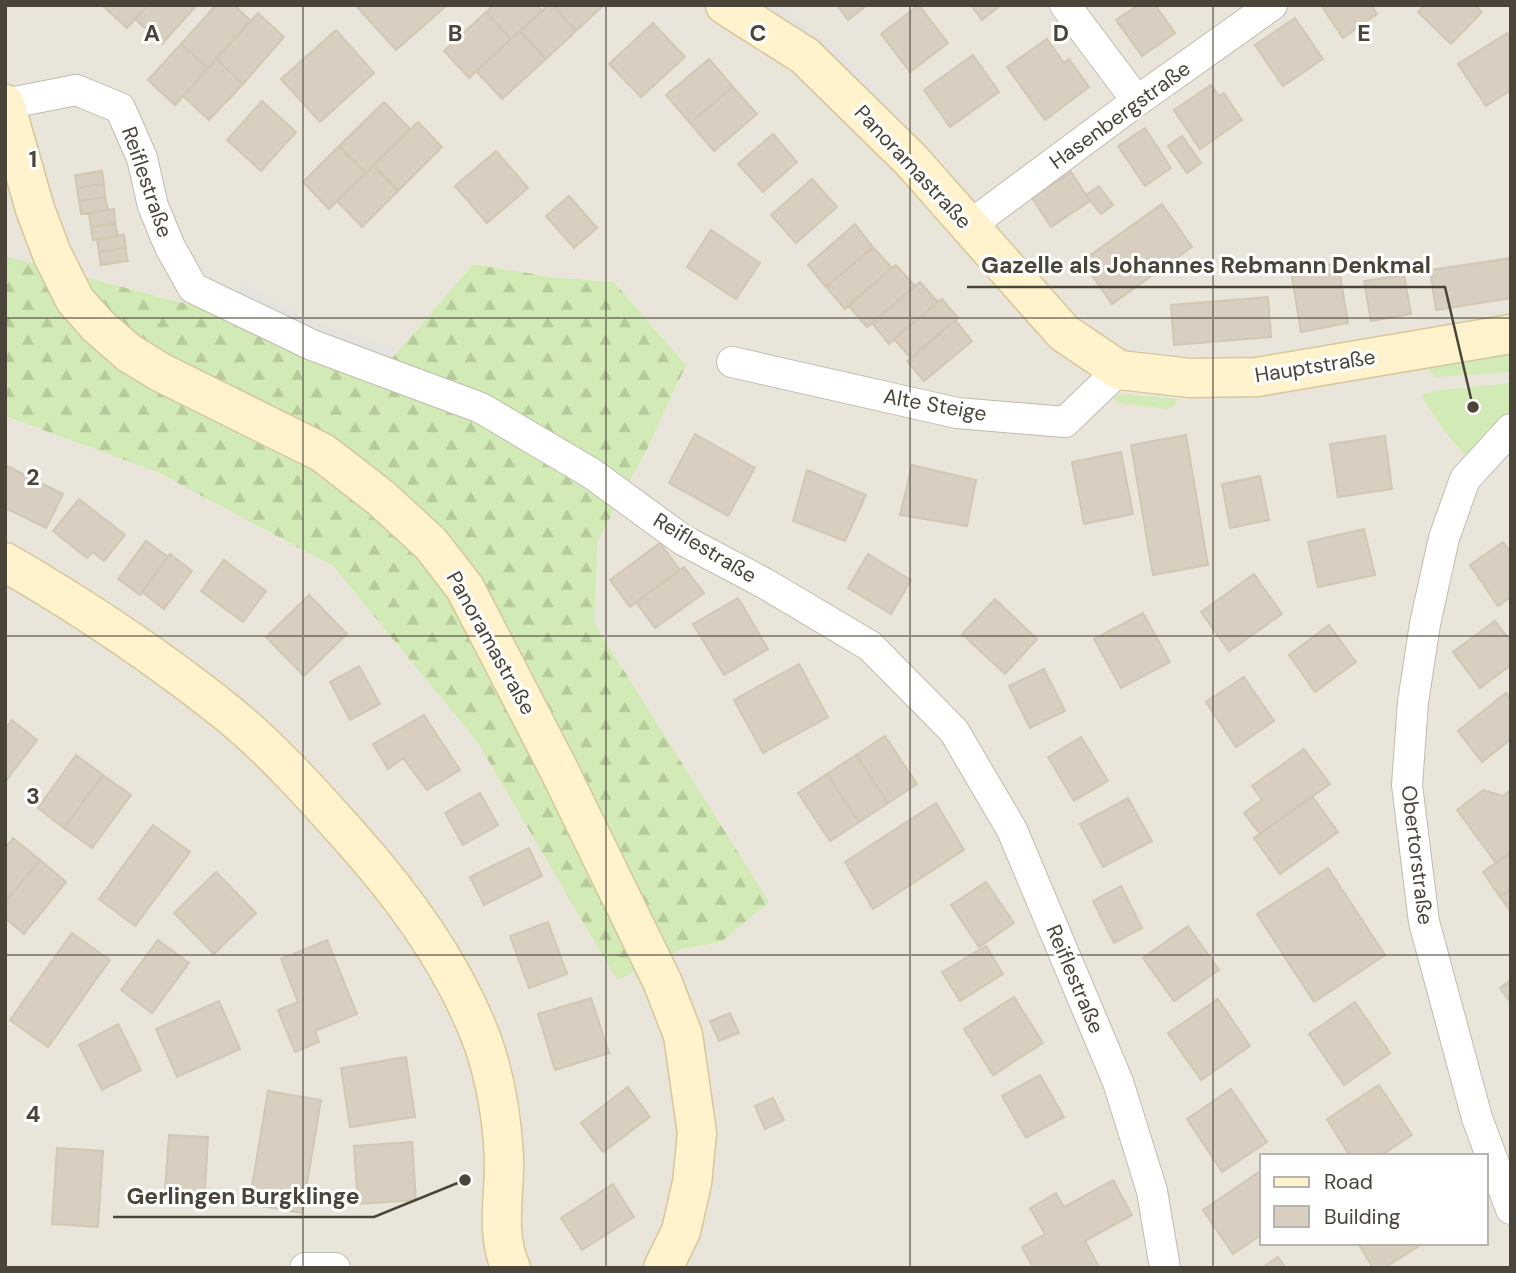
<svg xmlns="http://www.w3.org/2000/svg" width="1516" height="1273" font-family="'DM Sans',sans-serif">
<style>
.residential{fill:#eae5da;fill-rule:evenodd}
.grass{fill:#d2eab5}
.forest{fill:url(#forest-firs)}
.parking{fill:#e5e3e0}
.building{fill:#d8cfc1;stroke:#d3c7b4;stroke-width:2}
.lines{fill:none;stroke-linecap:round;stroke-linejoin:round}
.street-casing{stroke:#c2bbae;stroke-width:32}
.secondary-casing{stroke:#d6c79b;stroke-width:41}
.street{stroke:#fff;stroke-width:30}
.secondary{stroke:#fff3cd;stroke-width:38}
.grid{fill:none;stroke:#4b4439;stroke-width:2;stroke-opacity:0.55}
.labels{text-anchor:middle;stroke-width:6;stroke-linejoin:round;paint-order:stroke}
.street-label{font-size:21px;fill:#4b4439;stroke:#fff}
.grid-label{font-size:23px;text-anchor:middle;font-weight:bold;fill:#4b4439;stroke:#fff;stroke-width:6;stroke-linejoin:round;paint-order:stroke}
.leader{fill:none;stroke:#4b4439;stroke-width:2.5}
.callout-dot{fill:#4b4439;stroke:#fff;stroke-width:2.5}
.callout-label{font-size:23px;text-anchor:middle;font-weight:bold;fill:#4b4439;stroke:#fff;stroke-width:6;stroke-linejoin:round;paint-order:stroke}
</style>
<defs>
<pattern id="forest-firs" width="22" height="20" patternUnits="userSpaceOnUse" patternTransform="scale(1.75)"><rect width="22" height="20" fill="#d2eab5"/><path d="M5 1l3.5 6h-7zM16 11l3.5 6h-7z" fill="#b6ca9c"/></pattern>
</defs>
<rect width="100%" height="100%" fill="#f6f3ec"/>
<!-- residential -->
<path class="residential" d="M5,5H1511V1268H5V416L157,472L333,566L478,743L617,979L679,950L721,942L768,902L594,623L598,540L647,449L686,365L614,282L552,277L473,264L392,358L5,256ZM1262,1156H1486V1243H1262Z"/>
<!-- grass -->
<path class="grass" d="M1500,352L1511,358V372L1435,377L1425,364Z
M1511,383V411L1485,434L1466,456L1445,432L1421,396L1433,391Z
M1121,394L1178,399L1174,405L1168,409L1118,403L1113,398Z"/>
<!-- forest -->
<path class="forest" d="M5,256L392,358L473,264L552,277L614,282L686,365L647,449L598,540L594,623L769,902L721,942L679,950L617,980L478,743L333,566L157,472L5,416Z"/>
<!-- parking -->
<path class="parking" d="M761,5H778L838,53L861,73L885,102L894,126Z
M243,282L315,324L394,348L386,366L231,298Z"/>
<!-- building -->
<path class="building" d="M102,5H148L127,28Z
M148,5H193L195,7L162,44L135,19Z
M216,5H234L251,21L208,68L181,44Z
M361,5H443L445,7L396,50L358,8Z
M494,5H536L542,11L511,39L486,12Z
M548,5H553L576,31L546,59L520,31Z
M553,5H604L576,31Z
M837,5H867L848,20Z
M919,5L948,43L910,72L881,34Z
M971,5H1001L982,20Z
M1138,5H1155L1175,33L1142,56L1116,20Z
M1321,5H1371L1377,14L1343,38Z
M1425,5H1475L1482,12L1451,44L1418,12Z
M486,12L511,39L469,78L444,51Z
M258,13L284,37L243,84L216,59Z
M1295,18L1323,59L1283,86L1255,45Z
M653,23L685,57L641,97L609,64Z
M336,30L374,73L320,122L281,79Z
M520,31L546,59L502,99L476,71Z
M1507,33L1511,39V90L1486,106L1458,64Z
M1047,39L1064,63L1069,59L1089,87L1045,120L1007,67Z
M181,44L208,68L175,105L148,80Z
M973,55L999,92L950,127L924,90Z
M216,59L243,84L209,120L183,96Z
M709,59L733,87L690,123L666,95Z
M1211,85L1219,96L1224,93L1242,120L1200,149L1174,110Z
M733,87L757,114L714,151L690,123Z
M262,101L296,132L261,171L227,140Z
M384,102L410,129L366,173L339,146Z
M418,122L442,147L398,191L373,166Z
M1145,128L1171,168L1145,186L1118,146Z
M773,134L797,162L763,192L738,164Z
M1182,136L1201,163L1187,173L1168,146Z
M339,146L366,173L329,209L303,182Z
M496,151L528,188L487,223L455,186Z
M373,166L398,191L362,227L337,201Z
M102,171L104,184L77,188L75,175Z
M1071,172L1090,201L1051,227L1032,198Z
M812,179L837,207L796,243L771,215Z
M104,184L105,197L79,201L77,188Z
M1099,186L1113,205L1101,214L1086,195Z
M569,196L597,228L574,248L546,216Z
M105,197L108,210L81,214L79,201Z
M1162,204L1192,247L1112,304L1082,261Z
M114,209L115,223L91,227L89,213Z
M115,223L118,236L93,240L91,227Z
M855,224L873,247L826,287L808,265Z
M711,230L760,263L736,299L687,267Z
M124,235L126,248L99,252L97,239Z
M873,247L892,268L845,309L826,287Z
M125,248L128,261L101,265L99,252Z
M1511,258V298L1436,310L1430,270Z
M1338,263L1348,323L1301,332L1291,271Z
M896,265L915,286L867,327L848,305Z
M1404,275L1411,314L1371,321L1364,281Z
M920,282L938,302L889,344L872,323Z
M1268,297L1271,337L1174,345L1171,305Z
M942,299L958,318L911,358L894,339Z
M955,320L972,341L924,381L907,361Z
M695,434L755,468L728,516L669,483Z
M1186,435L1208,565L1153,575L1131,445Z
M1385,436L1392,489L1338,497L1330,444Z
M1121,452L1133,514L1084,524L1072,462Z
M5,465L63,494L46,528L5,508Z
M912,465L976,480L967,526L900,515Z
M807,470L866,495L845,541L793,521Z
M1260,476L1269,520L1230,528L1222,484Z
M79,499L125,535L104,561L93,552L87,558L53,531Z
M1364,529L1375,575L1318,587L1308,542Z
M146,541L168,557L140,595L118,579Z
M1503,542L1511,553V597L1498,606L1470,565Z
M660,543L680,570L630,607L610,580Z
M170,554L192,571L164,609L142,592Z
M868,554L911,580L891,614L848,588Z
M224,560L266,591L243,622L201,591Z
M684,567L704,593L655,628L636,602Z
M1254,574L1282,614L1229,651L1201,612Z
M309,595L347,634L304,676L266,637Z
M738,598L768,649L724,675L693,624Z
M995,599L1037,639L1005,674L962,634Z
M1143,613L1170,662L1121,688L1094,639Z
M1495,621L1511,642V665L1480,688L1453,652Z
M1329,625L1356,662L1315,692L1289,655Z
M799,664L828,717L763,753L734,700Z
M359,666L380,704L350,720L330,682Z
M1044,669L1065,711L1030,728L1009,686Z
M1244,677L1274,721L1236,747L1206,702Z
M1506,693L1511,699V739L1482,762L1458,731Z
M424,715L460,770L427,790L403,758L388,769L373,744Z
M12,720L37,740L5,782V729Z
M885,736L917,784L888,803L856,755Z
M1081,737L1108,781L1074,801L1048,757Z
M1304,749L1330,784L1260,834L1244,813L1262,800L1252,786Z
M76,755L103,775L64,828L38,808Z
M856,755L888,803L859,822L827,774Z
M827,774L859,822L830,841L798,793Z
M103,775L131,795L92,848L64,828Z
M1483,790L1503,796L1511,790V852L1496,863L1457,810Z
M480,793L498,825L463,845L445,813Z
M1312,796L1338,832L1280,874L1254,838Z
M1128,798L1152,841L1103,867L1080,824Z
M936,803L964,850L873,909L845,862Z
M153,825L190,852L135,926L99,899Z
M13,838L40,860L5,902V848Z
M529,848L542,876L484,905L470,877Z
M1511,852V889L1500,897L1483,872Z
M40,860L66,882L24,934L5,918V902Z
M1328,868L1385,955L1314,1002L1257,914Z
M216,872L256,913L214,954L174,913Z
M986,882L1014,923L979,947L951,905Z
M1121,886L1142,928L1114,943L1093,901Z
M1511,889V912L1500,897Z
M548,922L567,974L529,988L510,936Z
M1188,926L1219,970L1174,1001L1143,958Z
M72,933L110,960L48,1047L10,1020Z
M158,940L189,963L152,1013L121,990Z
M327,940L357,1014L315,1031L319,1042L295,1052L278,1010L298,1002L281,959Z
M986,946L1003,974L960,1001L942,972Z
M1511,980V1003L1500,988Z
M1014,997L1043,1043L993,1075L964,1029Z
M591,998L609,1053L555,1070L538,1014Z
M1218,999L1250,1046L1201,1080L1168,1033Z
M219,1001L240,1049L177,1077L156,1029Z
M1355,1002L1390,1053L1344,1085L1309,1034Z
M730,1013L739,1033L719,1041L710,1021Z
M118,1024L141,1070L102,1090L79,1045Z
M406,1057L415,1117L350,1127L341,1068Z
M1040,1075L1064,1117L1026,1138L1002,1096Z
M1379,1085L1412,1135L1380,1156H1350L1327,1119Z
M628,1087L650,1117L603,1152L581,1123Z
M1231,1089L1267,1142L1222,1172L1187,1119Z
M268,1091L321,1100L302,1213L249,1204Z
M773,1098L784,1120L765,1129L755,1106Z
M169,1135L208,1137L204,1206L164,1203Z
M412,1142L416,1200L358,1204L354,1146Z
M57,1148L103,1151L98,1227L52,1224Z
M1262,1170V1234L1233,1254L1203,1210Z
M1113,1180L1132,1215L1085,1241L1099,1267L1033,1268L1022,1247L1045,1234L1030,1208L1056,1193L1064,1207Z
M613,1184L634,1217L582,1250L561,1218Z
M1358,1243H1424L1384,1268H1373Z
M1278,1257L1286,1268H1262Z"/>
<g class="lines">
<defs>
<path id="street" d="M1065,5L1137,101
M5,104L76,90L120,108L142,158L153,206L170,247L193,288L312,345L481,408L591,473L683,540L764,583L870,646L954,731L1012,830L1118,1082L1152,1191L1165,1268
M969,226L1137,101L1272,5
M732,362L957,413L1065,422L1119,370
M1511,429L1465,479L1444,538L1425,624L1413,702L1407,785L1424,922L1477,1118L1511,1209
M305,1268H335"/>
<path id="secondary" d="M725,5L805,56L911,160L1064,333L1119,370L1190,378L1257,377L1511,334
M5,104L35,209L52,254L75,300L98,326L129,353L160,372L323,453L381,498L431,544L465,588L558,768L662,981L683,1035L697,1133L692,1183L681,1231L663,1268
M5,562C81,606 156,656 225,711C269,746 314,796 352,839C405,898 455,967 483,1043C496,1080 502,1119 504,1158C505,1193 495,1235 511,1268"/>
</defs>
<!-- street casing -->
<use href="#street" class="street-casing"/>
<!-- secondary casing -->
<use href="#secondary" class="secondary-casing"/>
<!-- street -->
<use href="#street" class="street"/>
<!-- secondary -->
<use href="#secondary" class="secondary"/>
</g>
<!-- grid -->
<path class="grid" d="M303,5V1268M606,5V1268M910,5V1268M1213,5V1268M5,318H1511M5,636H1511M5,955H1511"/>
<g class="labels">
<!-- street labels -->
<g class="street-label">
<text transform="translate(1120 115) rotate(-36)" y="7">Hasenbergstraße</text>
<text transform="translate(913 167) rotate(47)" y="7">Panoramastraße</text>
<text transform="translate(147 182) rotate(71)" y="7">Reiflestraße</text>
<text transform="translate(1315 366) rotate(-9)" y="7">Hauptstraße</text>
<text transform="translate(935 405) rotate(10)" y="7">Alte Steige</text>
<text transform="translate(705 548) rotate(31)" y="7">Reiflestraße</text>
<text transform="translate(491 643) rotate(61)" y="7">Panoramastraße</text>
<text transform="translate(1417 855) rotate(83)" y="7">Obertorstraße</text>
<text transform="translate(1075 979) rotate(67)" y="7">Reiflestraße</text>
</g>
</g>
<g class="grid-label">
<text x="152" y="41">A</text>
<text x="455" y="41">B</text>
<text x="758" y="41">C</text>
<text x="1061" y="41">D</text>
<text x="1364" y="41">E</text>
<text x="33" y="167">1</text>
<text x="33" y="485">2</text>
<text x="33" y="804">3</text>
<text x="33" y="1122">4</text>
</g>
<!-- callouts -->
<path class="leader" d="M1473 407L1445 287H967M465 1180L374 1217H113"/>
<g class="callout-dot">
<circle cx="1473" cy="407" r="7"/>
<circle cx="465" cy="1180" r="7"/>
</g>
<g class="callout-label">
<text x="1206" y="273">Gazelle als Johannes Rebmann Denkmal</text>
<text x="243" y="1204">Gerlingen Burgklinge</text>
</g>
<!-- border -->
<rect width="1516" height="1273" fill="none" stroke="#4b4439" stroke-width="14"/>
<!-- legend -->
<rect x="1260" y="1154" width="228" height="91" fill="#ffffff" stroke="#b7b4b0" stroke-width="2"/>
<rect x="1274" y="1177" width="35" height="10" fill="#fff3cd" stroke="#b7b4b0" stroke-width="2"/>
<text x="1324" y="1189" font-size="21" fill="#4b4439">Road</text>
<rect x="1274" y="1206" width="35" height="21" fill="#d8cfc1" stroke="#b7b4b0" stroke-width="2"/>
<text x="1324" y="1224" font-size="21" fill="#4b4439">Building</text>
</svg>
